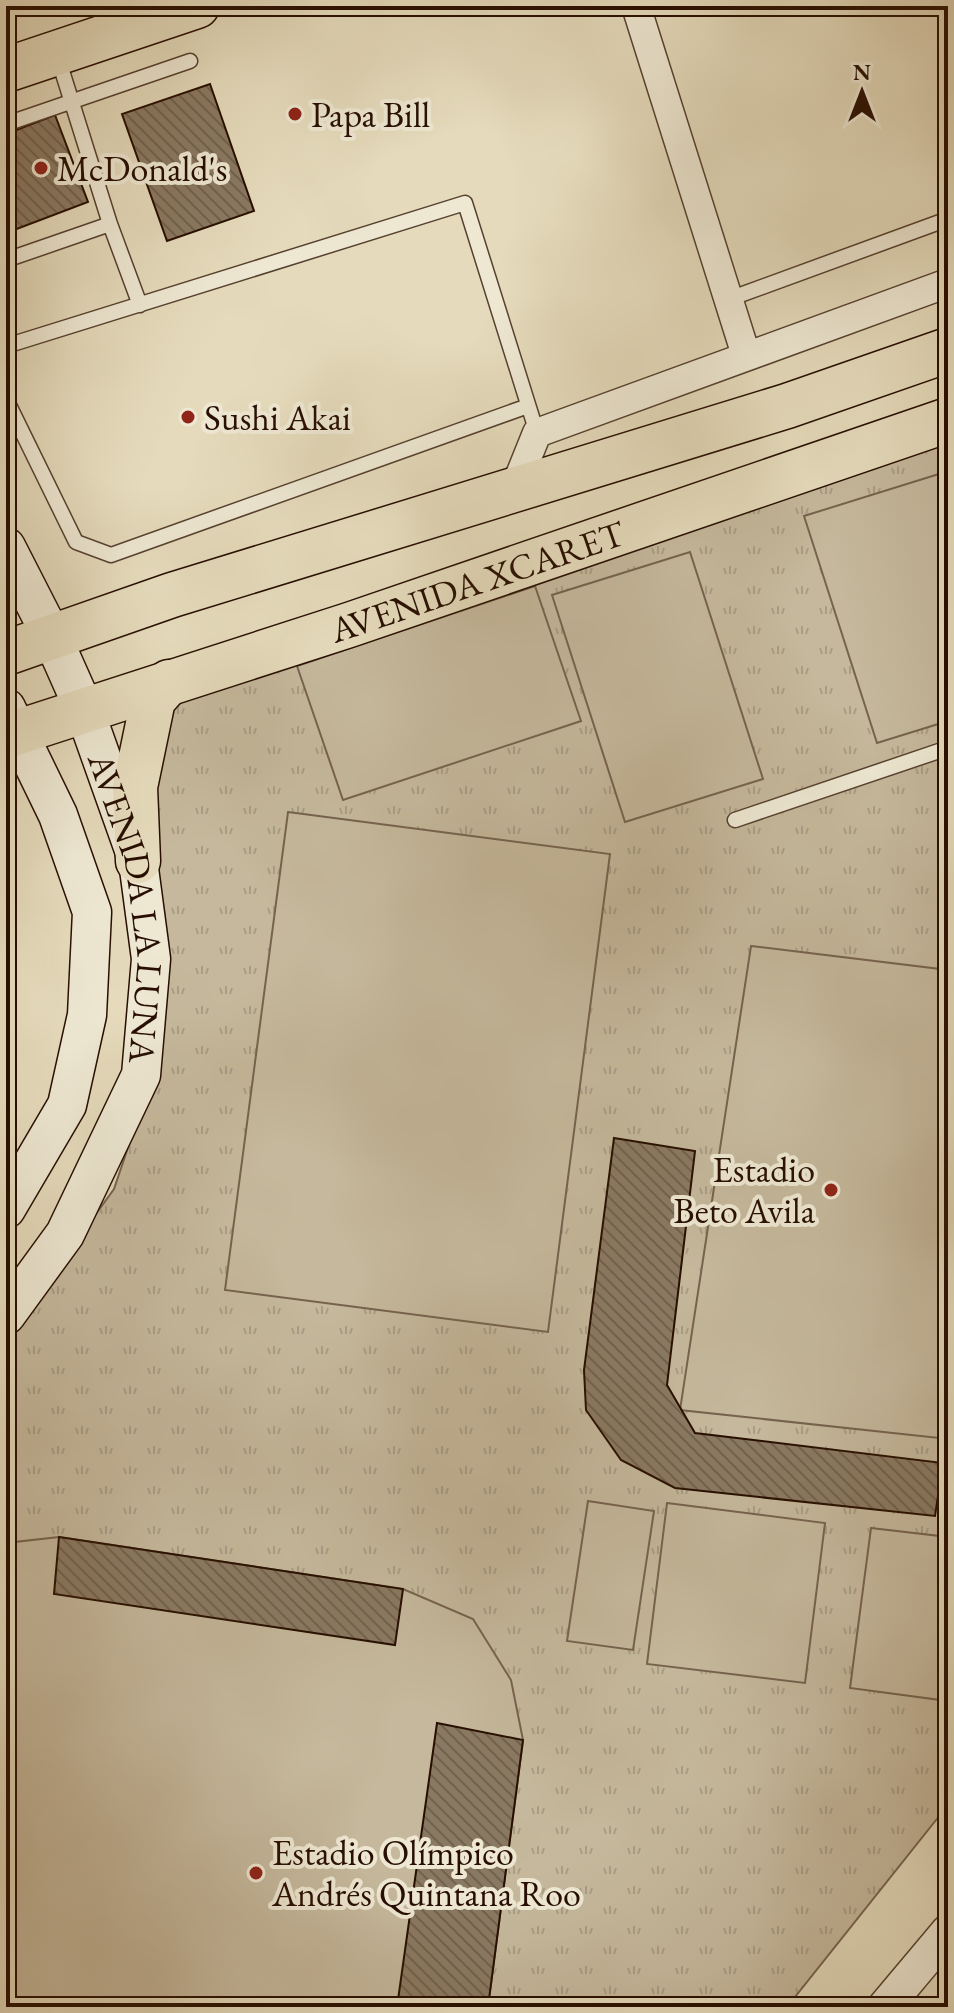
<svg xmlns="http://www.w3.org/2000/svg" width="954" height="2013" font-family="'EB Garamond',serif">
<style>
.grass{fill:url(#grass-tufts);stroke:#76634e;stroke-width:2}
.garden{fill:#c5b89c;stroke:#76634e;stroke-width:2}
.building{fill:url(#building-back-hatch);stroke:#270e00;stroke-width:2}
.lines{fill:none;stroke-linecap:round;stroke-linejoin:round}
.service-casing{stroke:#56412f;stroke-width:17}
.minor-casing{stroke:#56412f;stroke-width:31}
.tertiary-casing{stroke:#56412f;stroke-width:37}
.secondary-casing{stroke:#270e00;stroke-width:41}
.primary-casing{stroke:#270e00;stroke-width:47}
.service{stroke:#eee8d3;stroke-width:14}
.minor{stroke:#eee8d3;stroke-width:28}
.tertiary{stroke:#eee8d3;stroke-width:34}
.secondary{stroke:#eee8d3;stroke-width:38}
.primary{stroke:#e5dbbc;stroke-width:44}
.poi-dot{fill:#8f2418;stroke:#eee8d3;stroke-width:3}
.labels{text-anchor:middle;stroke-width:8;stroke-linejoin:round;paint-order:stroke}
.poi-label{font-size:36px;fill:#270e00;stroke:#eee8d3;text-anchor:start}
.street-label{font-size:36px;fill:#270e00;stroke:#eee8d3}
</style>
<defs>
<pattern id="grass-tufts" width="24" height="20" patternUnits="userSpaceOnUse" patternTransform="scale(2)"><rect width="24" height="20" fill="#c5b89c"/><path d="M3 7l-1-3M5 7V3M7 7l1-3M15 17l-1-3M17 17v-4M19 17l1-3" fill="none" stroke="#a99d85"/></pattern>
<pattern id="building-back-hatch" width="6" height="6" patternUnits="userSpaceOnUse" patternTransform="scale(2)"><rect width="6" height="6" fill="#8a7962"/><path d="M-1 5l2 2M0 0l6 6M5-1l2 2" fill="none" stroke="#71624e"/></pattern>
</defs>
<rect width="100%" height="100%" fill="#e5dbbc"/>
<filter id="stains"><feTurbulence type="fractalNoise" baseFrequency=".0025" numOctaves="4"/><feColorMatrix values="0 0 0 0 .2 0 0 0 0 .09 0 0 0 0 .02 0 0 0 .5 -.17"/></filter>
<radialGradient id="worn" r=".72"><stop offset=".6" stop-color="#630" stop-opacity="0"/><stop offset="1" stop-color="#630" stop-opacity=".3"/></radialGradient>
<!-- grass -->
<path class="grass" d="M948,428V1805L787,2007H6V1338L114,1189L145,1097L150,718L181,690Z"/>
<!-- garden -->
<path class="garden" d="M942,473L948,492V721L877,743L804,516Z
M690,552L763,779L625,822L552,595Z
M535,586L581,721L343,800L297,666Z
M288,812L610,854L548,1332L225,1290Z
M751,946L948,970V1439L680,1410Z
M588,1501L654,1511L633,1650L567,1641Z
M667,1503L825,1523L805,1683L647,1664Z
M871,1528L948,1537V1701L850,1688Z
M59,1537L403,1589L473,1619L511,1680L523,1740L488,2007H6V1543Z"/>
<!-- building -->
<path class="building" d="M210,84L254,211L167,241L122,114Z
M55,115L88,202L6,233V134Z
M614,1138L695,1151L667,1385L695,1433L943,1463L935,1516L675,1488L621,1460L586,1410L584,1370Z
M59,1537L403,1589L395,1645L54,1594Z
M437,1723L523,1740L488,2007H397Z"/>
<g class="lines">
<defs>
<path id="service" d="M58,58L110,224L140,305
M6,124L190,61
M6,260L110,224
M729,299L948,219
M6,346L465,203L537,433
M6,399L76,542L111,555L528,406
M735,820L948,748"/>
<path id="minor" d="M636,6L746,355
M514,490L537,433L948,283"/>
<path id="tertiary" d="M885,2007L948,1932"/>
<g id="secondary">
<path id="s1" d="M6,547L52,637L84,709L138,861L151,959L141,1075L65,1234L6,1315"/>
<path d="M6,708L58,815L92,912L87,1015L67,1105L6,1209"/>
</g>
<g id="primary">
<path d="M6,70L197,6"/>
<path d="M6,653L172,595L787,406L948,350"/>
<path id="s2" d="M6,736L349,625L948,420"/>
<path d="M138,861L135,787L153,700L169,682"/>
</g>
</defs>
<!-- service casing -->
<use href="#service" class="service-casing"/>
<!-- minor casing -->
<use href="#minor" class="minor-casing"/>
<!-- tertiary casing -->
<use href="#tertiary" class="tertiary-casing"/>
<!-- secondary casing -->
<use href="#secondary" class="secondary-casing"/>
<!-- primary casing -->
<use href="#primary" class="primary-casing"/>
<!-- service -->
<use href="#service" class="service"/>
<!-- minor -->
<use href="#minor" class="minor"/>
<!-- tertiary -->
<use href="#tertiary" class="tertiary"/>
<!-- secondary -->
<use href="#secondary" class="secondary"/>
<!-- primary -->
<use href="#primary" class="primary"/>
</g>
<!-- markers -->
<g class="poi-dot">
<circle cx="295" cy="114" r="8"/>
<circle cx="41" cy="168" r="8"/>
<circle cx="188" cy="417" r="8"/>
<circle cx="831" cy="1190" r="8"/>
<circle cx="256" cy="1873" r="8"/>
</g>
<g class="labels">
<!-- poi labels -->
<g class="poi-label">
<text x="311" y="127">Papa Bill</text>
<text x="57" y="181">McDonald's</text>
<text x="204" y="430">Sushi Akai</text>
<text x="815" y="1182" text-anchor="end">Estadio<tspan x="815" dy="41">Beto Avila</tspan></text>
<text x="272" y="1865">Estadio Olímpico<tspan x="272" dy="41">Andrés Quintana Roo</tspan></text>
</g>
<!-- street labels -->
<g class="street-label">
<text dy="13" stroke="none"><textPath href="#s2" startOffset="496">AVENIDA XCARET</textPath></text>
<text dy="13" stroke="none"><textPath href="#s1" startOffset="386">AVENIDA LA LUNA</textPath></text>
</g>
</g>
<!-- margin -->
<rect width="954" height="2013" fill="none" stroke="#e5dbbc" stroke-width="32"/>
<rect x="8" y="8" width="938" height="1997" fill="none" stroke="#270e00" stroke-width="4"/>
<rect x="16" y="16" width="922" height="1981" fill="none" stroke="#270e00" stroke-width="2"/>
<!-- north arrow -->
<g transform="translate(862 92)" stroke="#eee8d3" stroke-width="6" paint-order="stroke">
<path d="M0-6L14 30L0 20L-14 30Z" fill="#270e00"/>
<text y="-12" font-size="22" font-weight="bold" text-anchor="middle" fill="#270e00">N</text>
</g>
<rect width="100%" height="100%" filter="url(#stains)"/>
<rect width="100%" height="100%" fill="url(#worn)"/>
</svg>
